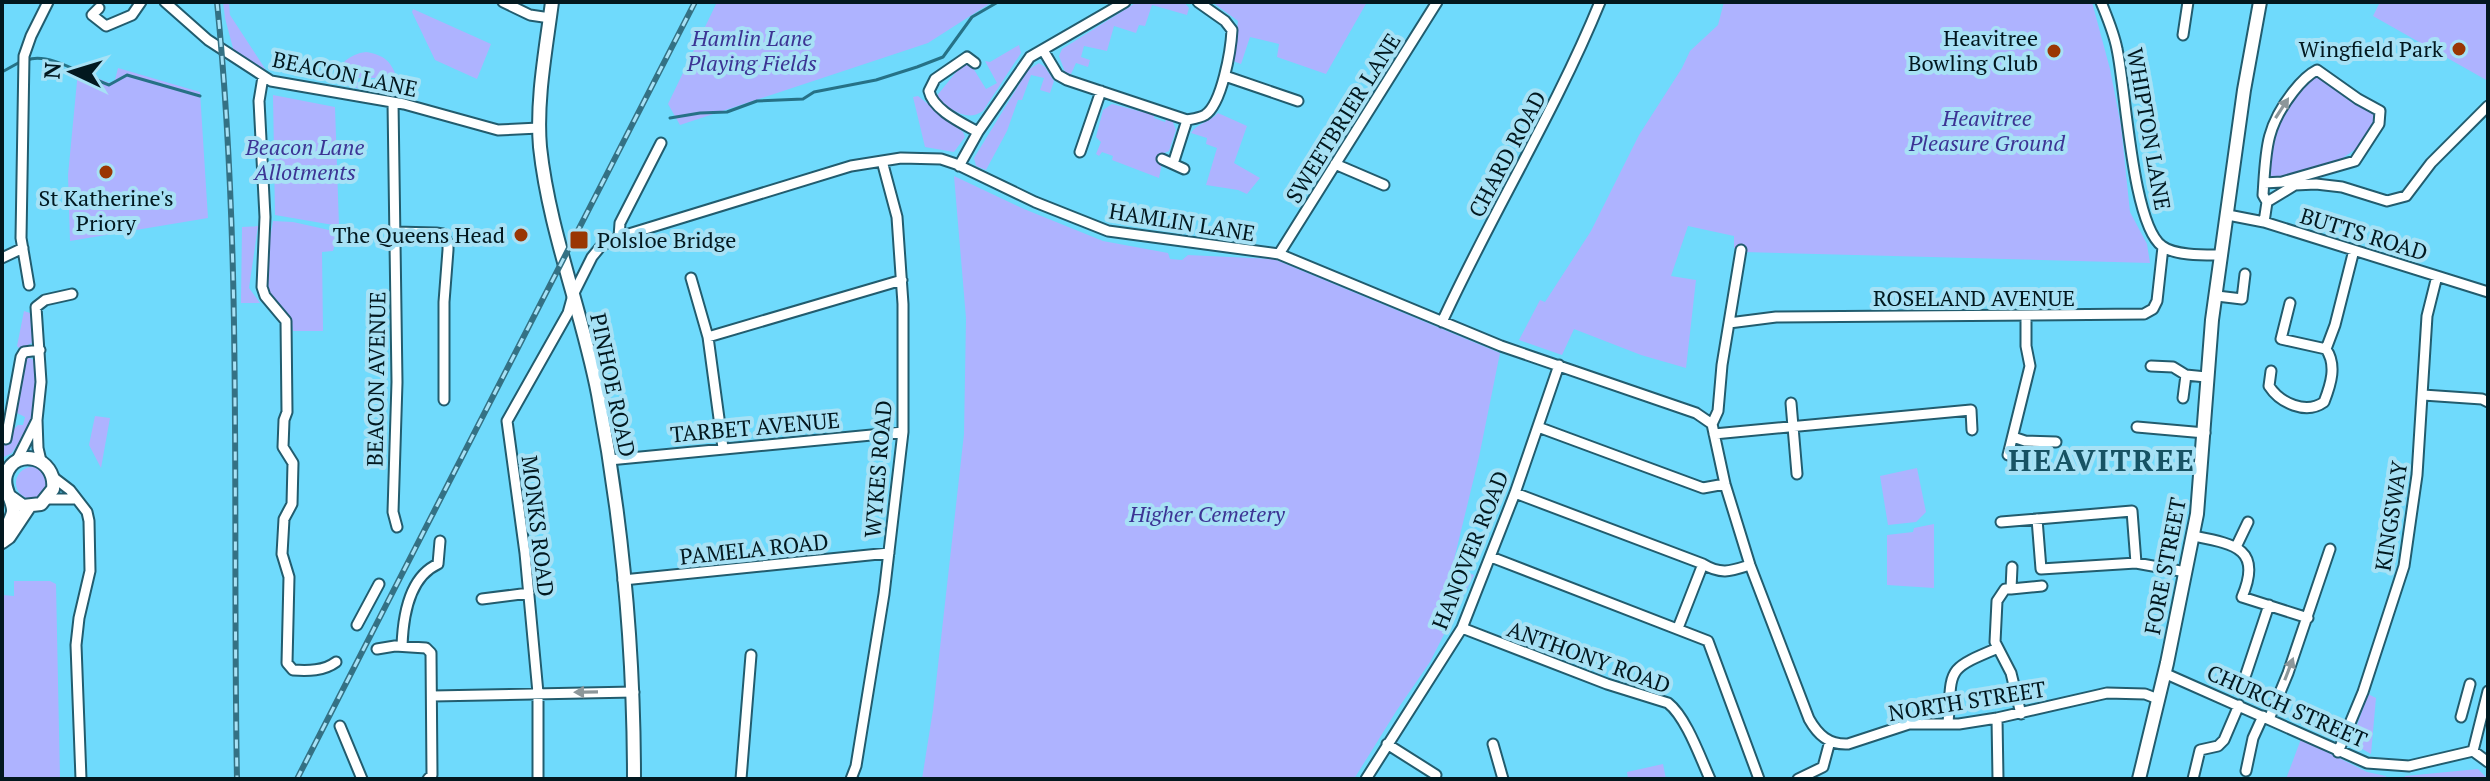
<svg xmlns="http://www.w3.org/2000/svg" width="2490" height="781" font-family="'PT Serif',serif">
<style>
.green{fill:#aeb3ff}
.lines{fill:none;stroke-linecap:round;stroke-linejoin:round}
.stream{stroke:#267186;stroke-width:3}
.street-casing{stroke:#225c6e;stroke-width:13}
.secondary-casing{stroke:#225c6e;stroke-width:16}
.street{stroke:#fff;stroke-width:9}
.secondary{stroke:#fff;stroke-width:12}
.rail-casing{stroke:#347184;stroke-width:6}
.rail{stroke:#a7e1f5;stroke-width:3;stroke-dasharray:9;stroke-linecap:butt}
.oneway{fill:#8d979a}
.poi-dot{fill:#9a3603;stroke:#a7e1f5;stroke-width:3}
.labels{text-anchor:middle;stroke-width:8;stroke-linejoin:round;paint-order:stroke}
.park-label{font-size:22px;font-style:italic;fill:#3c3494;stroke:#a7e1f5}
.poi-label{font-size:22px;fill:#02181f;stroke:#a7e1f5;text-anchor:end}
.street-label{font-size:22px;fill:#02181f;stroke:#a7e1f5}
.district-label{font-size:30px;font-weight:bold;letter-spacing:2px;fill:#175364;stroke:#a7e1f5}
</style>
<rect width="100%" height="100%" fill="#6fdafc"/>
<!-- green -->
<path class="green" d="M223,2H229L230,15L266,70L234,52L225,18Z
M717,2H992L928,43L680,125L668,104Z
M1137,2H1184L1189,8L1187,15L1152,5L1145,26L1139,25L1136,33L1114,26L1107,51L1084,46L1081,57L1090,60L1088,67L1076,63L1071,74L1065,72L1059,56L1062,49Z
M1212,2H1367L1326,74L1277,57L1279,44L1250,37L1241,64L1233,61L1238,21Z
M1724,2H2092L2110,69L2121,126L2130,212L2147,244L2150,263L1744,252V250L1734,248V236L1688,226L1671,276L1696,280L1686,368L1641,355L1574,329L1562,355L1519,340L1540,300L1545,302L1591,231L1639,135L1682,68L1690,51L1718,25Z
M2380,2H2488V81L2373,16Z
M413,9L491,44L477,79L435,60L412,12Z
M1019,45L1021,53L983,111C965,123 951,108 935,98L961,66L966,64L973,68L986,89L997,83L985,61L990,62Z
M366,52C384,55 391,61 397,78H332C340,64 349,54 366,52Z
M1039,63L1045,67L1054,81L1050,93L1040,90L1044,78L1031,75L1022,100H1018L1007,131L986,170L976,166L974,158L1028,70Z
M118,68L200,92L208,218L70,241L68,175L78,71L110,83L115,80Z
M2317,73L2350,100L2375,115C2370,160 2305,176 2267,178C2268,137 2283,98 2317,73Z
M332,81L398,84L420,95C391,98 359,89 332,81Z
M273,95L335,107L339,226L275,215Z
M918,96L963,132L965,137L954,152L925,147L913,97Z
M1112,104L1154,115V118L1165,122L1167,117L1172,120L1176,130L1169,151L1164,153L1159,178L1112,160L1113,156L1102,152L1099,156L1096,154L1101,142L1096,137L1103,110Z
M1218,113L1247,126L1234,163L1260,178L1247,194L1238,190L1206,185L1217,148L1206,144L1207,138L1191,133C1197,123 1210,122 1218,113Z
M954,176L1024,209L1103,241L1168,253L1170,259L1182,260L1188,255L1274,259L1500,353L1479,457L1452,568L1474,575L1430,662L1397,710L1354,779H922L933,710L964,434L966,318Z
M273,221L293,222L338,232L333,251L322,252L323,331H293C291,307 273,304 266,287C261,274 271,236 273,221Z
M258,226L249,288L260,303H241L242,227Z
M24,311L30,313L34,342L20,349L17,346Z
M27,357L34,360C42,386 33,419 23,443L19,442L12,453L2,458V443L11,444L13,430L18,425H23L25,417L17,413L15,409Z
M95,416L110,418L101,468L89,445Z
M16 483a16 16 0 1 1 32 0a16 16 0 1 1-32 0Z
M1917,468L1926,512L1916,522L1888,525L1880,476Z
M1934,524V588L1887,585V535L1913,532L1914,528Z
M14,581H50L56,584L60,779H2L3,595L14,596Z
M2368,694L2376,698L2371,754L2357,746L2356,728Z
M2301,739L2367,772L2386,776L2385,779H2286Z
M1663,764L1666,779H1628L1627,772Z
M2478,769L2488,779H2404L2405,776Z"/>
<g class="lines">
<!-- stream -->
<path class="stream" d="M27,60C49,51 86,77 109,85L127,75L200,96
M2,72L20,62
M670,118L700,113L727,112L757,101L803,99L814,92L876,80L917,67L943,57L972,17L998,2"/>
<defs>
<path id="street" d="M165,2L208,40L271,81L404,104L498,130L539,128
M503,2L530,15L550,18
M2101,2C2107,17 2114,33 2117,49C2126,90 2132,224 2162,246C2175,256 2206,255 2222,255
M99,8L92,15L106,26L132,15L141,2
M2183,35L2188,2
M1043,50L1058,75L1067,80L1187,120C1192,119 1200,118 1205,115C1222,104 1231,50 1232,30L1225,21L1198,2
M975,63L967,57L935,79L929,91C933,110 962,123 978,132
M1225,76L1298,101
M263,77L259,101L265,217L262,287L265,296L286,321L287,412L284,420L283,447L293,463L292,504L284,519L282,554L289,577L287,663L293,670C308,671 324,671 336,662
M393,102L397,382L393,512L397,527
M1080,152L1101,91
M1162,159L1184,169
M1173,164L1187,120
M1335,164L1384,185
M959,166L978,132L1030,57L1125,2
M2264,183L2282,182L2355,161L2379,124L2380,111L2358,99L2317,70C2307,75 2300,83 2293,92C2265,128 2266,150 2263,195L2267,202L2264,222
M2267,202L2295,185L2316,184L2342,187L2387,201L2406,196L2431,163L2488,106
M2228,215L2264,222L2488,292
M395,232L436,233L443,234L448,244V250L444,302V400
M619,237L620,223L661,143
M1279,254L1437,2
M2,258L23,248
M691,278L708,337L723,448
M29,285L21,238L24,56L31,36L48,2
M2217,296L2242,299L2245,274
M2290,303L2281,339L2326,349
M1442,322C1492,213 1555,112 1600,2
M1729,323L1776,317L2144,314L2153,309L2157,301L2163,247
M708,337L902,280
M2151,366L2173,367L2186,375L2206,377
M2271,371L2269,386C2280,403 2306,415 2324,402C2331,384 2337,365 2326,349L2335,325L2354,250
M2423,395L2482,399L2488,402
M2183,398L2186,375
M1791,403L1797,474
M1712,424L1725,484L1750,565L1809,719C1818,735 1829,745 1848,744L1909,724H1959L1997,718L2107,693L2145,694L2158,699
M1712,424L1718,411L1722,365L1741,250
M1538,427L1703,488L1725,484
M2137,427L2205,433
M1714,434L1971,410L1972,430
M2013,437L2025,441L2056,442
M6,439L21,357L24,352L40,350
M2008,455L2030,366L2026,346V316
M609,460L903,432
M41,461L38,448L37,420L41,382L36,307L45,300L72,294
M16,462L37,420
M53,477L70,490L87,512L89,521L90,571L79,618L76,645L81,779
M1515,493L1703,564C1721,575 1731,571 1750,565
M47,499H77
M2037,519L2041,569L2136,563L2186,572
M2001,522L2132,511L2136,563
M2193,536C2234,544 2263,548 2242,597L2308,618
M2236,547L2248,522
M1491,557L1708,641L1759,779
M2012,567L2011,589H2005L1997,601L1995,642L2011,673L2021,714
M623,580L889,553
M2011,589L2042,586
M482,599L529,593
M357,625L379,584
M1462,628L1607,684L1668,703C1686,717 1700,757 1710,779
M1678,628L1703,564
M402,646C403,617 409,577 438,564L440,541
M377,649L395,646L426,648L431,653L432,775L428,779
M2164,673L2367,763L2409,766L2473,751L2488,762
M2246,674L2269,605
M433,696L634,692
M2461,717L2470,684
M1997,718L1998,779
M2269,719L2288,673L2330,549
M1948,724C1952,668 1945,670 1998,648
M340,726L362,779
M1387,744L1436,775
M1493,744L1503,779
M2473,751L2488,691
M2338,752L2363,692L2404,566L2417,475L2427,316L2437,276
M2246,771L2253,738L2263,716
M538,779V693L525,553L507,421L568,313L573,295L592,257L601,246L619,237L851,166L901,158L941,159L956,164L1035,202L1108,231L1279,254L1501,346L1696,413L1712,424
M741,779L751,655
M851,779L856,766L884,594L903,432V304L897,217L882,161
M1366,779L1462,628L1515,493L1559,365
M1798,779L1823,767L1830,741
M2193,779L2200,750L2218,746L2224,740L2239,705"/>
<path id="secondary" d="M552,2C546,49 536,100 540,147C549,231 582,311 598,394C622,520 634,650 634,779
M2,541C3,531 11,522 13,512C14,500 2,489 6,475C15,446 57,457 53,489L41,504L23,506L9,496
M2,542L9,537L29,507
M2139,779L2167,663L2197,514L2212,320L2244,90L2260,2"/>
</defs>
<!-- street casing -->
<use href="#street" class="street-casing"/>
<!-- secondary casing -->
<use href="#secondary" class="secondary-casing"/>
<!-- street -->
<use href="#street" class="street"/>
<!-- secondary -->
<use href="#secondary" class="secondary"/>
<defs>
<path id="rail" d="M217,2C243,260 232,520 237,779
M297,779L695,2"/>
</defs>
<!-- rail casing -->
<use href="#rail" class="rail-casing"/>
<!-- rail -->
<use href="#rail" class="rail"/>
</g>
<!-- one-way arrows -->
<defs><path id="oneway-solid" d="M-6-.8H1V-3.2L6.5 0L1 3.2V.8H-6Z" transform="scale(2)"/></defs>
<g class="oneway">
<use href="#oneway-solid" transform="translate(2282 108) rotate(-57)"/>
<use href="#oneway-solid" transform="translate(2289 669) rotate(-69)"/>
<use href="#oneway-solid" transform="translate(586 692) rotate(179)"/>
</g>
<!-- markers -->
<g class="poi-dot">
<circle cx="2459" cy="49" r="8"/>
<circle cx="2054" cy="51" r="8"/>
<circle cx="106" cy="172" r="8"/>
<circle cx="521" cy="235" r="8"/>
<rect x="569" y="230" width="20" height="20" rx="4"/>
</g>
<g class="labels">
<!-- park labels -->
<g class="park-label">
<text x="752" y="46">Hamlin Lane<tspan x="752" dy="25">Playing Fields</tspan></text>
<text x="1987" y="126">Heavitree<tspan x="1987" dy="25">Pleasure Ground</tspan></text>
<text x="305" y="155">Beacon Lane<tspan x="305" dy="25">Allotments</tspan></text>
<text x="1207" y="522">Higher Cemetery</text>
</g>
<!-- poi labels -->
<g class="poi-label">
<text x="2038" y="46">Heavitree<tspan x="2038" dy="25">Bowling Club</tspan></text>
<text x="2443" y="57">Wingfield Park</text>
<text x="106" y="206" text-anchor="middle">St Katherine's<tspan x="106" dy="25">Priory</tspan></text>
<text x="505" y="243">The Queens Head</text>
<text x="597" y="248" text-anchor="start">Polsloe Bridge</text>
</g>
<!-- street labels -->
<g class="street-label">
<text transform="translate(345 74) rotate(12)" y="8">BEACON LANE</text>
<text transform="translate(1343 118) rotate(-58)" y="8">SWEETBRIER LANE</text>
<text transform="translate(2149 129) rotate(80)" y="8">WHIPTON LANE</text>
<text transform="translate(1507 154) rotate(-62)" y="8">CHARD ROAD</text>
<text transform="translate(1182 222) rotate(9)" y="8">HAMLIN LANE</text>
<text transform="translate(2364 234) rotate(17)" y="8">BUTTS ROAD</text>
<text x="1974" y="306">ROSELAND AVENUE</text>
<text transform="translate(376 379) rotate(-89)" y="8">BEACON AVENUE</text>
<text transform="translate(613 385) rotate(78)" y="8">PINHOE ROAD</text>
<text transform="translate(755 427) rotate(-5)" y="8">TARBET AVENUE</text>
<text transform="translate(878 469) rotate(-85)" y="8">WYKES ROAD</text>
<text transform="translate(2391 516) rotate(-81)" y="8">KINGSWAY</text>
<text transform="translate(538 526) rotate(83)" y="8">MONKS ROAD</text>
<text transform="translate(754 549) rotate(-6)" y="8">PAMELA ROAD</text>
<text transform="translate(1470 550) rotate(-68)" y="8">HANOVER ROAD</text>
<text transform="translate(2165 566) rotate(-79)" y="8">FORE STREET</text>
<text transform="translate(1589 657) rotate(20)" y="8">ANTHONY ROAD</text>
<text transform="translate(1967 701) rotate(-9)" y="8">NORTH STREET</text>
<text transform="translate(2287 706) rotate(24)" y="8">CHURCH STREET</text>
</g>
<!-- district labels -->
<g class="district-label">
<text x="2102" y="471">HEAVITREE</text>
</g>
</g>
<!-- border -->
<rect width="2490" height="781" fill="none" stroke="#02181f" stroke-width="8"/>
<!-- north arrow -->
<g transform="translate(72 72) rotate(274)" stroke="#a7e1f5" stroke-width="6" paint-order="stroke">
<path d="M0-6L14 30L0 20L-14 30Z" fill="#02181f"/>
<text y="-12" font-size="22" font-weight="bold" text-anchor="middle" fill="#02181f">N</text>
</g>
</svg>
